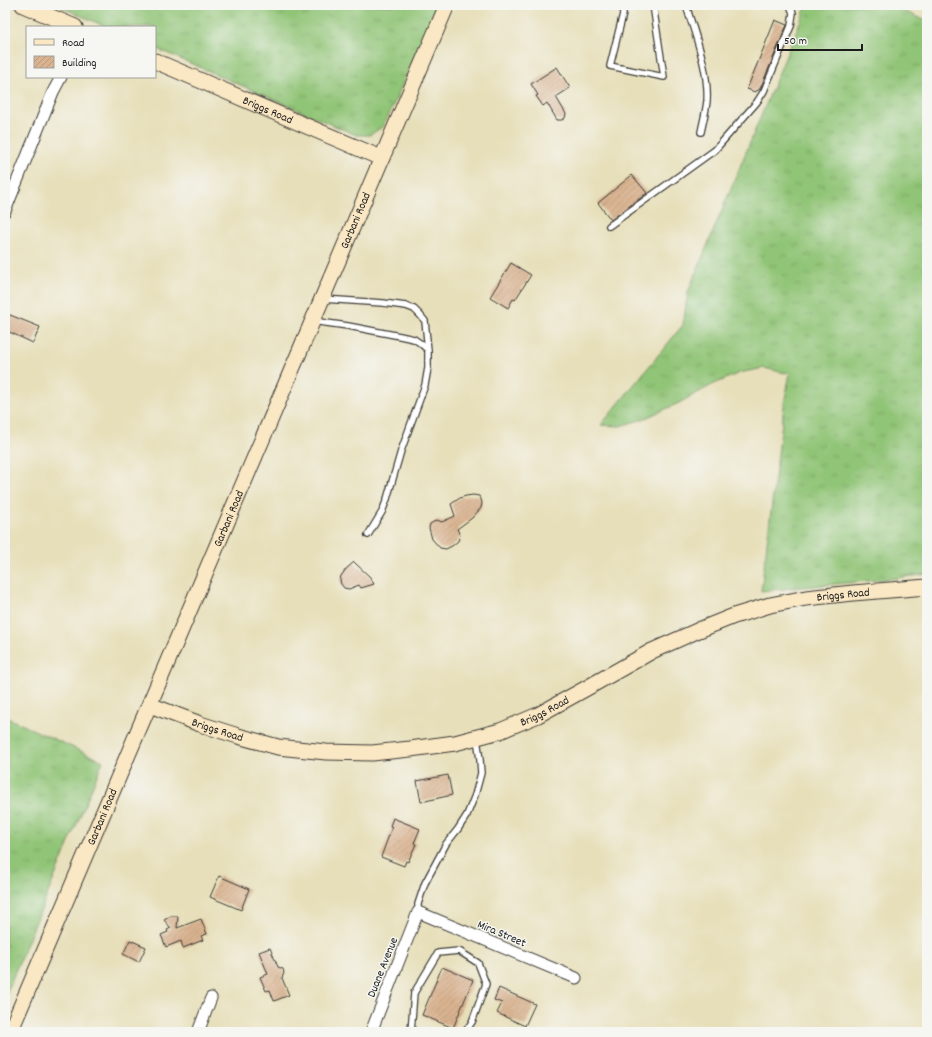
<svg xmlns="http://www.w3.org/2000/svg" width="932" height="1037" font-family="Dekko,sans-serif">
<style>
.grass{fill:url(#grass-tufts);stroke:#567049}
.building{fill:url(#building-hatch)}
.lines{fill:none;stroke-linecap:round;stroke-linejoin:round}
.lane-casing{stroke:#3a3934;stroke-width:8}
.street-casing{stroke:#3a3934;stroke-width:13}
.secondary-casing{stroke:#3a3934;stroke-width:17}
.lane{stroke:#fff;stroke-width:5.5}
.street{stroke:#fff;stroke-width:11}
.secondary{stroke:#fae7c3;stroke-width:15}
.labels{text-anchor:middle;stroke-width:3;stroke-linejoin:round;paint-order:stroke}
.street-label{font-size:12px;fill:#1c1c1c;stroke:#f6f6f2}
</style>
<defs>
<pattern id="grass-tufts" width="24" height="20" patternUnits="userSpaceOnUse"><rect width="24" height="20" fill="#90c476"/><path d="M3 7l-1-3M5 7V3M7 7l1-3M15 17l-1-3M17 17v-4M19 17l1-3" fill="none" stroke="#7ca866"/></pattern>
<pattern id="building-hatch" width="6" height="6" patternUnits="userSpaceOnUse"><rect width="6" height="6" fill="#d9b390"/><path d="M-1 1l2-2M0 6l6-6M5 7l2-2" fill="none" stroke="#ba997c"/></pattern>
</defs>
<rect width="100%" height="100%" fill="#f6f6f2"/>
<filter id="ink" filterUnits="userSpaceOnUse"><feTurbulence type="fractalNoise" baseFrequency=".025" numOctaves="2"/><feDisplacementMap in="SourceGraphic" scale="8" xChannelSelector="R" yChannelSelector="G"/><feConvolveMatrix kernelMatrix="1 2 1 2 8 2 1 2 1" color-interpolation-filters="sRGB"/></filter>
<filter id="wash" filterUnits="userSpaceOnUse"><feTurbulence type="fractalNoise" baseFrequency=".012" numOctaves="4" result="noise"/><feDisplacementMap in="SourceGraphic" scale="16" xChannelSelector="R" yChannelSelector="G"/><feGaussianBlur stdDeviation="0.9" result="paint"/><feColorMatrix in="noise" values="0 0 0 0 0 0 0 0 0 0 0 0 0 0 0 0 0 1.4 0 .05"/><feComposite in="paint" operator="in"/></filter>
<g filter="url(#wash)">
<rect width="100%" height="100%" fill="#e7dfb9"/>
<!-- grass -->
<path class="grass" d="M56,5H437L389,115L382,127L370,135H356L155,48V27H107Z
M807,5H890L927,21V574L889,579L761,591L785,398L790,374L764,368L739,373L710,386L679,403L643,419L620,426L601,425L683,325L688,292Z
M5,717L103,761L5,996Z"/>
<g id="blocks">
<!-- building -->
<path class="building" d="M775,20L787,25L760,89L755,92L747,89Z
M557,67L570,88L556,97L566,114L565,118L562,120H557L547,103L543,106L536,96L538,95L531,84Z
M632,175L647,193L611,220L598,203Z
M511,263L531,275L515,300L513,299L508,308L490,297Z
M5,313L40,327L33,343L5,330Z
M473,495L479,496L481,499L482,503L481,508L472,518L457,529L460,535L458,541L452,546L446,549L440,548L432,539L429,528L430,524L437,520L442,522L455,516L451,504L460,498L466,496Z
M354,562L370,577L374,584L361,588L359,585L349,589L344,588L341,584L340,580L341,576L346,569Z
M448,775L452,795L421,802L417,781Z
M393,818L420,829L414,843L416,844L408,862L406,861L404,866L381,857L392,827L390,826Z
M219,876L249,889L241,910L210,897Z
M171,916H178L177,928L201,919L207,934L201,936L203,940L183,948L181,941L166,947L161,935L168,932L167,930L171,928L164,920Z
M130,940L146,947L139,962L123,954Z
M270,948L278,967L283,969L284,973L282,978L289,995L274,1001L270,990L266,991L260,977L268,974L259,952Z
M442,967L473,980L453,1028L422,1015Z
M499,988L535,1004L525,1026L497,1013L502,1003L494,1000Z"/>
</g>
</g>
<g filter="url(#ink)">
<use href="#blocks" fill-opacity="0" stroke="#3a3934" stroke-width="1"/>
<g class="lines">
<defs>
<path id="lane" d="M622,5L623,14L610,66L664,77L653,5
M686,5C695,35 709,70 707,101C706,111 703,122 701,132
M609,226L715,150L757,102L764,91L791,26L793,13L790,5
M323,299L383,303L406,306L414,309L420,315L425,321L428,350
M312,321L348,326L400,336L414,339L420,343L428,350V368L425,385L401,451L387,499L382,512L368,535
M418,912V904L425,883L446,844L458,829L467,815L475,795L481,773L480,760L477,738
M411,1032L414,993L438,953L459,951L478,963L486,984L472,1022L465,1032"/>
<path id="street" d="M5,211L53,92L61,77
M198,1032L211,998
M371,1032L418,912L576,978"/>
<g id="secondary">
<path d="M23,5L75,27"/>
<path id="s1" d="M155,61L381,158"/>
<path id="s2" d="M150,705L200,724L238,736L278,747L326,752L372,753L410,749L455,743L500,731L538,715L585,689L652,651L699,630L734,616L770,605L806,598L853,593L927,587"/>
<path id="s3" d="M10,1032C156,690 300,347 447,5"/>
</g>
</defs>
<!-- lane casing -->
<use href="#lane" class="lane-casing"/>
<!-- street casing -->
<use href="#street" class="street-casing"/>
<!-- secondary casing -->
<use href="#secondary" class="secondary-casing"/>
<!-- lane -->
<use href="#lane" class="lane"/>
<!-- street -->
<use href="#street" class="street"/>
<!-- secondary -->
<use href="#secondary" class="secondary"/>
</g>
</g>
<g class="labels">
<!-- street labels -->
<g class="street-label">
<text dy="4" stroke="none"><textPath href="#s1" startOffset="123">Briggs Road</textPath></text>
<text dy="4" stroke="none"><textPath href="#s3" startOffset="882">Garbani Road</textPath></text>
<text dy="4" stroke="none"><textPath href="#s3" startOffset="558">Garbani Road</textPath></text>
<text dy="4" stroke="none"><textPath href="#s2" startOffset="732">Briggs Road</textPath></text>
<text dy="4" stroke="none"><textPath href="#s2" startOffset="408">Briggs Road</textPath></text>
<text dy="4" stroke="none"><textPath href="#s2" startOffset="72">Briggs Road</textPath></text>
<text dy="4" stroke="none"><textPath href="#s3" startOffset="234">Garbani Road</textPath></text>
<text transform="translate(502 933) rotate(23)" y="4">Mira Street</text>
<text transform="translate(382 967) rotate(-68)" y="4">Duane Avenue</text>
</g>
</g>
<!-- margin -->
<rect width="932" height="1037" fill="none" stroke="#f6f6f2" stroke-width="20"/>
<!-- legend -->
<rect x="26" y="26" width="130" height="52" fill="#f6f6f2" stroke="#9f9f9c"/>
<rect x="34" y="39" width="20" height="6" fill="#fae7c3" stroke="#9f9f9c"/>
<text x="62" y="46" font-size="12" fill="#1c1c1c">Road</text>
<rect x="34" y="56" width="20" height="12" fill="url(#building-hatch)" stroke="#9f9f9c"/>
<text x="62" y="66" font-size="12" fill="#1c1c1c">Building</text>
<!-- scale -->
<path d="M778 44v6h84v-6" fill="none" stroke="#1c1c1c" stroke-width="2"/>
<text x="784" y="44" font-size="12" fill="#1c1c1c" stroke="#f6f6f2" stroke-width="3" paint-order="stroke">50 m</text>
</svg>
